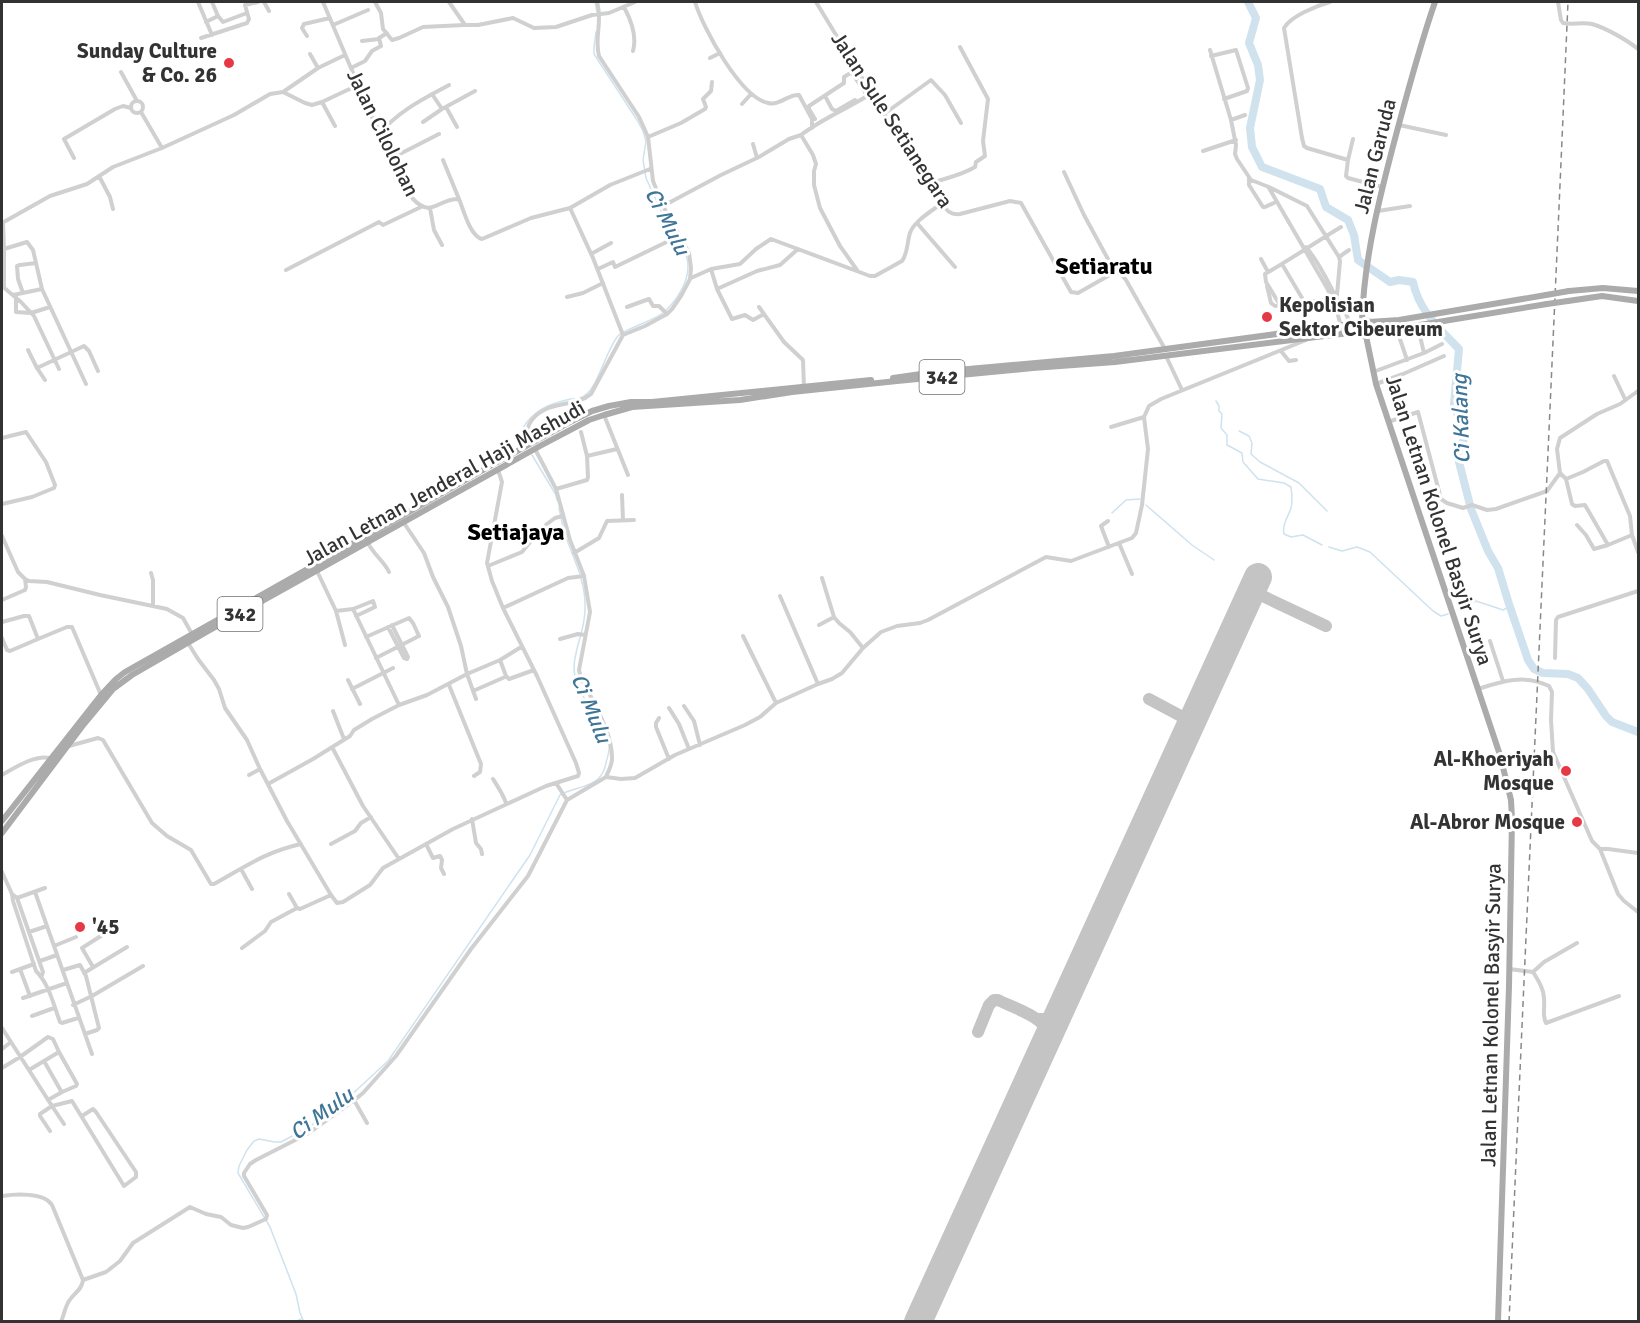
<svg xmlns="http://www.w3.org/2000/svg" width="1640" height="1323" font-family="Signika,sans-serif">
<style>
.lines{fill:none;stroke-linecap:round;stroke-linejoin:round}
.stream{stroke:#cfe2ee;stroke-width:1.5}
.river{stroke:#cfe2ee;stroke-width:8}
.taxiway{stroke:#c4c4c4;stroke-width:12}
.runway{stroke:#c4c4c4;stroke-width:28}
.street{stroke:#d0d0d0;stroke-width:4}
.primary{stroke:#ababab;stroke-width:6}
.rail{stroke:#888;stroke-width:1.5;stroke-dasharray:6 4.5;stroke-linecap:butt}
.primary-bridge{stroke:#ababab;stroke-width:6}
.poi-dot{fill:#e63946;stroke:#fff;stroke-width:2}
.labels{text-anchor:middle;stroke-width:6;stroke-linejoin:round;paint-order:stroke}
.shield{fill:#fff;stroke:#707070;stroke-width:1.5}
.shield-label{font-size:20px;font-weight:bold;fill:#333}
.poi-label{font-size:21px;font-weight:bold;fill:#333;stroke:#fff;text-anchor:end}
.street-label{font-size:21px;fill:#333;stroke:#fff}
.water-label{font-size:22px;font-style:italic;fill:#3f7597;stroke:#fff}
.quarter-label{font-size:24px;font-weight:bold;fill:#000;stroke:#fff}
</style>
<rect width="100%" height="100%" fill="#fff"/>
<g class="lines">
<!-- stream -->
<path class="stream" d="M595,2L597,12
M596,32L594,47V54L637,120L643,131L646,141L643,160L646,178L662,213L686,255C693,274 680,297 666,310
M1216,401L1219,406V411L1222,414L1221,428L1227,435V445L1242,453L1243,462L1258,479L1284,483L1291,487C1292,494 1293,501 1291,508C1288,517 1282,524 1284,534L1291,537L1303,535L1322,545
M1239,431L1249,436L1252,443L1251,454L1260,462L1299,483L1327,511
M525,443C521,434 521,430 527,422C539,407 553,403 571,399C575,399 581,398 584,396C598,388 606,350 618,336C623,330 652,321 663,313
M532,455L556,495L557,500
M1146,505L1192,545L1214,560
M559,508L564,532L580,574
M1112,513L1126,500L1140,499
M1329,547L1342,551L1357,547L1370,552L1433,611L1441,616L1448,614
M1458,609L1476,601L1503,610L1509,607
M295,1322L301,1319
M304,1322L300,1313L296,1294L270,1227L238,1173L239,1166L247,1150L254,1141L259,1139L275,1142H281L296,1134L315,1123L348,1098L388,1061L530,855L560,795C572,788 588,788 598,779C602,775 605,769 606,763C607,758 610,751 609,745C603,718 573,694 574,666C575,650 582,635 584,620C586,607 585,592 581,579"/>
<!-- river -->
<path class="river" d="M1248,2L1256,18L1249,43L1258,65L1260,80L1250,128L1252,147L1262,167L1320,189L1326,207L1348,220L1354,235L1358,260L1390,282L1399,280L1413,282C1419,311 1439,328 1459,349L1454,404L1465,437L1457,454L1471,509L1488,551L1498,568L1509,604L1528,660L1534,669L1543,673L1568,674L1578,678L1588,689L1606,716L1612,722L1638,732"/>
<!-- taxiway -->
<path class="taxiway" d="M1252,591L1326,626
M1149,699L1192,722
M1038,1019C1048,1019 1053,1019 1059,1012
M978,1032L989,1005L994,1000H998C1010,1006 1037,1015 1044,1026C1047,1030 1047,1035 1047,1040"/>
<!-- runway -->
<path class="runway" d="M918,1322L1258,577"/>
<!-- street -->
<path class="street" d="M198,2L212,35
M212,2L218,16
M264,2L269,11
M323,2L370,113L413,199C432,219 438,198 459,199C464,211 470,236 482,239L531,218L570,208L610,185L650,169
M375,2L381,13L383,29L392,40L399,38L423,27L464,25
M449,2L465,25H478L513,18L534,28L556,27L592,15L609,13L635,2
M695,2C703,28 740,97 768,103C780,106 788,94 799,95L812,119V128
M816,2L884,114L942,203C947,211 950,215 960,214L1010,201L1021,203L1071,292L1078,293L1115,272L1121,274L1126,280L1165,349
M1330,2C1316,6 1291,16 1284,28L1302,138L1304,146L1307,148L1348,160L1346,176L1348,178L1382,187
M1558,2L1561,20L1563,23C1572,25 1582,22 1592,24C1606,28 1627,40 1638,49
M624,7C631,20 637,37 633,51
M206,22L218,16L223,22L247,13
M333,25L368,10
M307,36L302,28L304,24L330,18
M201,38L247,23L249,19L245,5L258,2
M362,41L379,39
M1210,50L1231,120L1236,145L1235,154L1237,159L1251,180L1269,187L1307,206L1339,257L1340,261L1337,295L1333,299L1280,305L1266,282L1265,274C1291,259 1316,242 1341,227
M310,54L318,68
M1211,56L1236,50L1248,88L1247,91L1224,99
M710,58L720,53
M351,68L365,61L372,51L381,46L379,38L387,33
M121,72L137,101
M852,73L867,95
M283,92L318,68L345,55
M825,96L832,109L836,111L855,100
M131 107a6 6 0 1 1 12 0a6 6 0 1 1-12 0Z
M322,102L335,126
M742,104L751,94
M446,107L457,127
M442,109L475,91
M141,112L162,148
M884,114L931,80L945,95L961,123
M815,119L809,109V106L844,83V77L857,69
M1231,120L1245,115
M423,122L442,109L432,94
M1399,125L1446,135
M380,134C396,112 425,98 449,85
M801,135C823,118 849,108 872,93
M648,137L681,123L705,109L706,107L703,99L711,91L712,82
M753,144L757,158
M1203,151L1236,140
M74,158L64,139L115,109L123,106L131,108
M392,158L439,134
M443,160L459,199
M1348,160L1353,139
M1064,172L1084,215L1115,272
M99,176L110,197L113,209
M1249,178V185L1263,207H1265L1276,202
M929,184C945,178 960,176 975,167L976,162L985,156L983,141L988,99L960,47
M1269,188L1327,288L1335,304L1343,334
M663,206L721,175L759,157L789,139L801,135L813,155L816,164L814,171V185L820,208L840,246L857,270
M430,208L434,230L442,245
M570,208L593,258L623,335
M1378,211L1410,206
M2,223L50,196L87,184L113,167L162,148L234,115L270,94L283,92L305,103L312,105L322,102L358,85
M3,223L4,249
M917,223L955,267
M1306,247C1319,262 1327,280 1336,297C1343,309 1350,318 1352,332
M591,254L611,243
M1339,257L1349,250
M1261,259L1268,272
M1282,264L1305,303
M598,269L613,262L615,267L679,236
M711,269L717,289L732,319L745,315L753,320L764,314
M286,270L379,222L383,225L421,207
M691,278L711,269L740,264L756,249L771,239L870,276H875L902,261C908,253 907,242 910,233C914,221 932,211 942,203
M2,286L21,302L34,316L59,369
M1267,286L1271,303L1275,306L1280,305
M4,288V249L27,242L33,250L42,289L86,384
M717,289L757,271L780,265L798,249
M23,293L18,279L17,266L20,265L36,263
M13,295L42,289
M16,297V312L31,313L50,307
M567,297L583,293L603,283
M627,307L649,299L653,306H659L667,314
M759,307L784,342L803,360L804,387
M1399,336L1407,360
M28,350L37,368L84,346L89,351L98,371
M1281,351L1289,361L1296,360
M1424,353L1442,344
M1166,356L1182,390
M37,368L45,380
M1373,372L1424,353L1419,332
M1614,376L1625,399
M1376,384L1403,374L1444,356
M604,415L628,475
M1388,422L1418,412L1441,499L1447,503L1463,508L1472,505L1487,510L1496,509L1547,491L1560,473L1557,449L1560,438L1597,414L1620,404L1638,391
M1111,427L1144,417
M581,432L587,456
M2,438L26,432L46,462L55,485L54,488L32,497L2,504
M532,443C521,429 532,416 546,409C561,402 578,405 591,394L623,335L645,326L667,314L672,309L681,296L690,279L691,268L689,253L663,206L653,181L648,137L644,128L639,117L599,56C594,37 603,22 597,2
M535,449L556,489L570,540L584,576L590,612L579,670L581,678C592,700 613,733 612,759C612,765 608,772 606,777
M1560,473L1566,479L1572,504L1575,506L1585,505L1608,545L1632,535
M1566,479L1583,472L1604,461H1607L1630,516L1632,535L1638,552
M556,489L587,480L588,477L587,456L617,449
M622,495L623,520
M1108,521L1101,526L1109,547
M404,523L424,553L433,577L448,607L461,646L467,674L476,699
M1577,525L1586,535L1594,549L1608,545
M494,534L518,530L531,533
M2,536L18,572L25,579L29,581L47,582L100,595L167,609L183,618L192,634
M368,543C373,554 384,561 389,572
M1119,543L1132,574
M574,553L599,538L607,521L634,520
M488,566L522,552L531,541L540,534L547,524L555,518L563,516
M317,571L336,611L353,609L373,601L375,607L356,616
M151,573L153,580V606
M822,578L834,617L839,623L850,632L863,648
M780,596L818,684
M2,600L25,590L26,587L25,579
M503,608L568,578L584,576
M353,609L399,705
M336,611L345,645
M2,622L24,616H29L38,639L67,627H72L101,695
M819,625L834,617
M388,627L404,658L407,659L408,657L392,625
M743,636L776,703
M366,637L409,618L413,623L419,636L376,658
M2,638L7,650L10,651L38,639
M560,639L578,634L585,635
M1490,641L1503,681
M188,643L198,659L214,680L219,689L225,708L247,740L260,769L287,821L331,895L337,903L343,902L370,885L383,868L453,829L546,786L578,776L579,773L576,763L537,676L503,608L492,581L487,563L502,482L498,470
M1555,658L1556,620L1558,617L1638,591
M500,660L506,676
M348,680L360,704
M449,685L481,764L480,772L474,776
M352,689L393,668
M1478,689C1502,681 1525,674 1549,686L1552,692L1551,720L1553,752L1592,841L1600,849H1608L1638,853
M473,691L505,677L506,676L509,679L534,670
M684,706L694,721L700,745
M669,708L679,724L689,749
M333,711L344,739
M659,718L656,723V727L669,759
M69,746L98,738L103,740L152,823L167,836L191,850L211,884H214C245,867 265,852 301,844
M332,747L363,806L399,859
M2,775C16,767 34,755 50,758
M249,775L260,769
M493,779C498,787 503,794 506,803
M556,783L567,800
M268,784L313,759L350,736L354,730L372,719L399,705L427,695L467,674L500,660L521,647
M472,819L476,843L481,849L482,854
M331,844L355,831L361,823L371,817
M426,844L433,858L440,856L442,860L441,868L444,874
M1600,849L1618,894L1624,901L1638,912
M241,869L252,889
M2,872L12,894L17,898L43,972L42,975
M35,892L92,1054
M12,894L13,901L36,971C49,984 53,1003 60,1022L62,1023L78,1018
M289,894L297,908L300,909L331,895
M17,898L45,888
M29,932L47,926
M54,946L76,937
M242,948L265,931L271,922L297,908
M40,961L57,955
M93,967L82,948L115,927
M20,969L30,996
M1509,969L1533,972C1538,980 1544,989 1544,999C1545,1007 1542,1016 1546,1023L1619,996
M63,970L80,965L86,976L99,1028L97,1030L85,1034
M12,972L34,964
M1533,972L1544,962L1577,943
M84,973L127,947
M23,998L67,983
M73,1005L92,996L143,966
M32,1016L54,1008
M2,1028L52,1106L72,1101L124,1186L136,1177V1172L96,1112L93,1109L82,1116
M2,1049L11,1042
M59,1052L77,1084L76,1086L62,1092
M44,1061L61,1091L62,1092L48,1100
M2,1068L20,1057L48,1037L53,1039L59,1052L29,1070
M354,1100L367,1123
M50,1131L40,1116V1114L52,1106L64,1124
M2,1196C15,1194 44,1192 52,1205L83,1280C82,1290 74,1293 69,1301C65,1307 64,1315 61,1322
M83,1280L106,1272L120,1261L133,1243L190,1207L206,1214L221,1217L231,1225L243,1228L248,1227L266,1219L267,1215L244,1176V1173L250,1164L256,1160L309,1133L352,1102L363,1093L396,1056L471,949L528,876L567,800L606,777L621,779L635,778L675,755L745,725L760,717L776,703L818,684L832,679L842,673L863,648L881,632L897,626L920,623L928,620L1046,557L1071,561L1132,538L1136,533L1142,505L1148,449L1144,417L1149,406L1161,399L1306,340"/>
<!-- primary -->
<path class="primary" d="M1569,291L1603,288L1638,291
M1568,301L1602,296L1638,301
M1356 328a8 8 0 1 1 16 0a8 8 0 1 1-16 0Z
M1362,321C1364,258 1380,195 1396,135C1408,90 1420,45 1435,2
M1369,322L1399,320L1546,295
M1371,333L1547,304
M1366,336L1376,384L1500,755L1511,800L1512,819L1509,986L1498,1322
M893,378L935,372L1114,356L1358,323
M2,821L101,695L116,679L125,672L492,465L568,423L592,411L609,406L631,402H652L871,380
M2,833L84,724L113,689L132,675L210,630L540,446L589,420L604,415L632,407L740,400L792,392L897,381L1033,368L1115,362L1357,332"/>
<!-- rail -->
<path class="rail" d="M1509,1322C1528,881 1549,442 1568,2"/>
<!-- primary-bridge -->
<path class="primary-bridge" d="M1546,295L1569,291
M1547,304L1568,301"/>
</g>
<!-- markers -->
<g class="poi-dot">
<circle cx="229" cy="63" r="6"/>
<circle cx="1267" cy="317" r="6"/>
<circle cx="1566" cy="771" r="6"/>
<circle cx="1577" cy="822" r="6"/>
<circle cx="80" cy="927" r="6"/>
</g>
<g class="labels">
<!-- shield labels -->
<g class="shield">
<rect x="919.5" y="360" width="45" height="34" rx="4.5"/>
<rect x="217.5" y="597" width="45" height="34" rx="4.5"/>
</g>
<g class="shield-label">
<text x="942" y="384">342</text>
<text x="240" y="621">342</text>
</g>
<!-- poi labels -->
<g class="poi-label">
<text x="217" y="58">Sunday Culture<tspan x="217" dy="24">&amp; Co. 26</tspan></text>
<text x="1279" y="312" text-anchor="start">Kepolisian<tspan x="1279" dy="24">Sektor Cibeureum</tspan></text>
<text x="1554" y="766">Al-Khoeriyah<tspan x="1554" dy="24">Mosque</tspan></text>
<text x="1565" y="829">Al-Abror Mosque</text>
<text x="92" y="934" text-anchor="start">'45</text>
</g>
<!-- street labels -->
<g class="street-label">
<text transform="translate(892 120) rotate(57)" y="7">Jalan Sule Setianegara</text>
<text transform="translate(383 133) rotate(64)" y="7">Jalan Cilolohan</text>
<text transform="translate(1375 156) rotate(-76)" y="7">Jalan Garuda</text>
<text transform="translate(444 483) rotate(-29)" y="7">Jalan Letnan Jenderal Haji Mashudi</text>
<text transform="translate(1439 520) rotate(72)" y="7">Jalan Letnan Kolonel Basyir Surya</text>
<text transform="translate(1491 1015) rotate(-89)" y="7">Jalan Letnan Kolonel Basyir Surya</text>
</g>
<!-- water labels -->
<g class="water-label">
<text transform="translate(668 221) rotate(63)" y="8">Ci Mulu</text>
<text transform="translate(1460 419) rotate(-92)" y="8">Ci Kalang</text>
<text transform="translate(592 708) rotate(68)" y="8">Ci Mulu</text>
<text transform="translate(321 1113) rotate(-36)" y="8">Ci Mulu</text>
</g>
<!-- quarter labels -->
<g class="quarter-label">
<text x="1104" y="274">Setiaratu</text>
<text x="516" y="540">Setiajaya</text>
</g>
</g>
<!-- border -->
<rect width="1640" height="1323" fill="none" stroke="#333333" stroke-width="6"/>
</svg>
